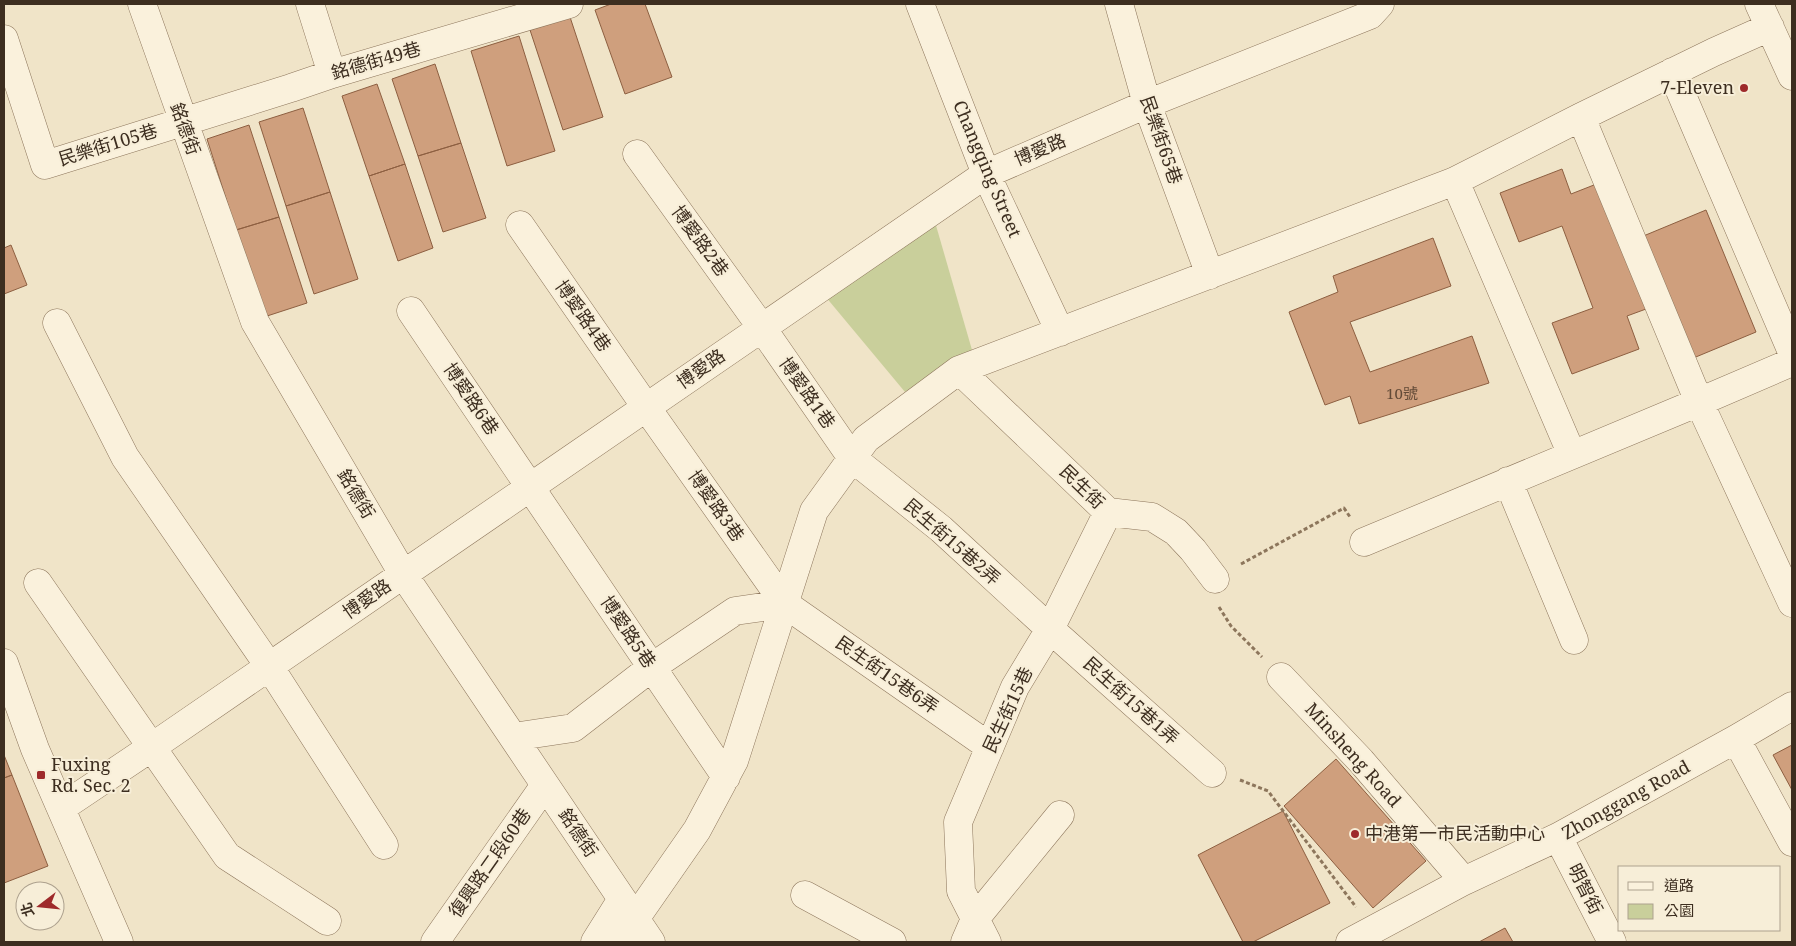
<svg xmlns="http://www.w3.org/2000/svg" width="1796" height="946" font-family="'Noto Serif','Noto Sans TC',serif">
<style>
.green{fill:#c9cf9b}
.building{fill:#cf9f7d;stroke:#8d5f41}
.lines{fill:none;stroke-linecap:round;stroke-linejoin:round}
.minor-casing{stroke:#8d765c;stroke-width:29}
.path{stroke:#8d765c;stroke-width:3;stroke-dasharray:4 2.5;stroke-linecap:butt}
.minor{stroke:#faf1dc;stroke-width:28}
.poi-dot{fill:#9e2a2b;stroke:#f7eed8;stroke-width:2}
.labels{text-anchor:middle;stroke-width:4;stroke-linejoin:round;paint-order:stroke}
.number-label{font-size:15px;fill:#624a37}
.street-label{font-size:18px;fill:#3d2e20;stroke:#f7eed8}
.poi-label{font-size:18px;fill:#3d2e20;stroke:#f7eed8;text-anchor:start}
</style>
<rect width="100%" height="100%" fill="#f0e4c8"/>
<!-- green -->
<path class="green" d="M935,222L972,350L905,392L825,296Z"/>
<!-- building -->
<path class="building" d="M611,4H645L672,77L625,94L595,10Z
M570,17L603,117L563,130L530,30Z
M519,36L555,151L507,166L471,51Z
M435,64L461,143L418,156L392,79Z
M377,84L405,164L369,176L342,96Z
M303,108L330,192L286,206L259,122Z
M249,125L279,217L236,230L207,139Z
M461,143L486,218L443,232L418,156Z
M405,164L433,248L398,261L369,176Z
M1562,169L1571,194L1599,183L1646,309L1627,316L1639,349L1572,374L1552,323L1593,308L1562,226L1519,242L1500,193Z
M330,192L358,279L314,294L286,206Z
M1706,210L1756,332L1691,359L1641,237Z
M279,217L307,303L264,317L236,230Z
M1433,238L1451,286L1350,322L1370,372L1472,336L1489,383L1359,424L1350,396L1325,405L1289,312L1338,292L1333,276Z
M11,245L27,285L4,294V248Z
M1792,745V790L1773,755Z
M4,755L12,775L4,778Z
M1336,759L1426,861L1373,908L1284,806Z
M12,775L48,866L4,883V778Z
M1283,811L1330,903L1253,942H1243L1198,855Z
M1505,928L1513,942H1479Z"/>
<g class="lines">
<defs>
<path id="minor" d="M142,4L255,322L403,574L651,942
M310,4L332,74
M920,4L986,174L1060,332
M1119,4L1147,104L1210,275
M1759,4L1792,76
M4,39L45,165L291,88L332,74L569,4
M1672,72L1792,352
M1581,117L1699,402L1792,603
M637,154L762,328L852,458L941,529L1050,629L1212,773
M1455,181L1572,455
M520,225L646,407L785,604L990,747
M411,311L726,777
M57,323L125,457L269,666L384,845
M959,370L1108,512L1152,517L1176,532L1193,550L1215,579
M1508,481L1574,640
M1364,542L1699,402L1792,362
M38,583L227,856L327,921
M4,663L35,749L119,942
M1281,677L1361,761L1464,881
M513,737L573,728L652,667L735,611L785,604
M1736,739L1792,842
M61,808L152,747L986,174L1147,104L1370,15L1380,4
M1558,837L1612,942
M805,895L892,942
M435,942L545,785
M595,942L622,899
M622,942L635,919L697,830L734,761L814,511L866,439L959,370L1455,181L1581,117L1714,52L1770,27
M965,942L975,919L1060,815
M987,942L961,891L958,822L1015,687L1050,629L1108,512
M1350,942L1464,881L1558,837L1736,739L1792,706"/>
</defs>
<!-- minor casing -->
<use href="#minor" class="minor-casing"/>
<!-- path -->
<path class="path" d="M1241,564L1344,508L1350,517
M1219,607L1231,626L1262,657
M1240,780L1268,791L1356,907"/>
<!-- minor -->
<use href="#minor" class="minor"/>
</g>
<!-- markers -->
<g class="poi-dot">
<circle cx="1744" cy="88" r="5"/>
<rect x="36" y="770" width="10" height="10" rx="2.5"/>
<circle cx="1355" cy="834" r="5"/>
</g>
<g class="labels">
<!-- number labels -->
<g class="number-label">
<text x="1402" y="399">10號</text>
</g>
<!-- street labels -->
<g class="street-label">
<text transform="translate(376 61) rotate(-16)" y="6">銘德街49巷</text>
<text transform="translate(185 129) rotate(70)" y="6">銘德街</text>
<text transform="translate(1161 140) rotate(71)" y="6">民樂街65巷</text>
<text transform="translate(108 145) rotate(-17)" y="6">民樂街105巷</text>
<text transform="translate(1040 150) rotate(-23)" y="6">博愛路</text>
<text transform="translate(987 169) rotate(67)" y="6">Changqing Street</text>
<text transform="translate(700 241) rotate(54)" y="6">博愛路2巷</text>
<text transform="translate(583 316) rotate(55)" y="6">博愛路4巷</text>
<text transform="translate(701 369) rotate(-35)" y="6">博愛路</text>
<text transform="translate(807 393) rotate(55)" y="6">博愛路1巷</text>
<text transform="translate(471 399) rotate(56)" y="6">博愛路6巷</text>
<text transform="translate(1082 487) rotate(44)" y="6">民生街</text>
<text transform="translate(356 494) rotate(59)" y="6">銘德街</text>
<text transform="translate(716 506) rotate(55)" y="6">博愛路3巷</text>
<text transform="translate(952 542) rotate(41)" y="6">民生街15巷2弄</text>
<text transform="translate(367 599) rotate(-35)" y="6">博愛路</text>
<text transform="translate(628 632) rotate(56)" y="6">博愛路5巷</text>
<text transform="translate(887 675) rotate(35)" y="6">民生街15巷6弄</text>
<text transform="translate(1131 701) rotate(42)" y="6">民生街15巷1弄</text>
<text transform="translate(1008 710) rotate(-65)" y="6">民生街15巷</text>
<text transform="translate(1353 755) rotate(48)" y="6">Minsheng Road</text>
<text transform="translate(1626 800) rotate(-29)" y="6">Zhonggang Road</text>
<text transform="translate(578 833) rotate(56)" y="6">銘德街</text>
<text transform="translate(490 863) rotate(-55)" y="6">復興路二段60巷</text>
<text transform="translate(1585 889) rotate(63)" y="6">明智街</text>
</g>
<!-- poi labels -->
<g class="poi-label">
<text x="1734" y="94" text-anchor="end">7-Eleven</text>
<text x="51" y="771">Fuxing<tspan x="51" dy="21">Rd. Sec. 2</tspan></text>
<text x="1365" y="840">中港第一市民活動中心</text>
</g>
</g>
<!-- border -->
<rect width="1796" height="946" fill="none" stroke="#3d2e20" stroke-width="10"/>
<!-- legend -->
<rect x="1618" y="866" width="162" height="65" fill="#f7eed8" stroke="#ada18e"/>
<rect x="1628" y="882" width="25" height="8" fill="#faf1dc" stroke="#ada18e"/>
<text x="1664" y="891" font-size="15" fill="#3d2e20">道路</text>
<rect x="1628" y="904" width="25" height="15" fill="#c9cf9b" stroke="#ada18e"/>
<text x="1664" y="916" font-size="15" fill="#3d2e20">公園</text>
<!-- north arrow -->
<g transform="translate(40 906) rotate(254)"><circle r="24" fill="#f7eed8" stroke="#ada18e"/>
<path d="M0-4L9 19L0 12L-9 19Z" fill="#9e2a2b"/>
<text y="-8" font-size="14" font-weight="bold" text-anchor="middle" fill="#3d2e20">北</text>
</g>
</svg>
